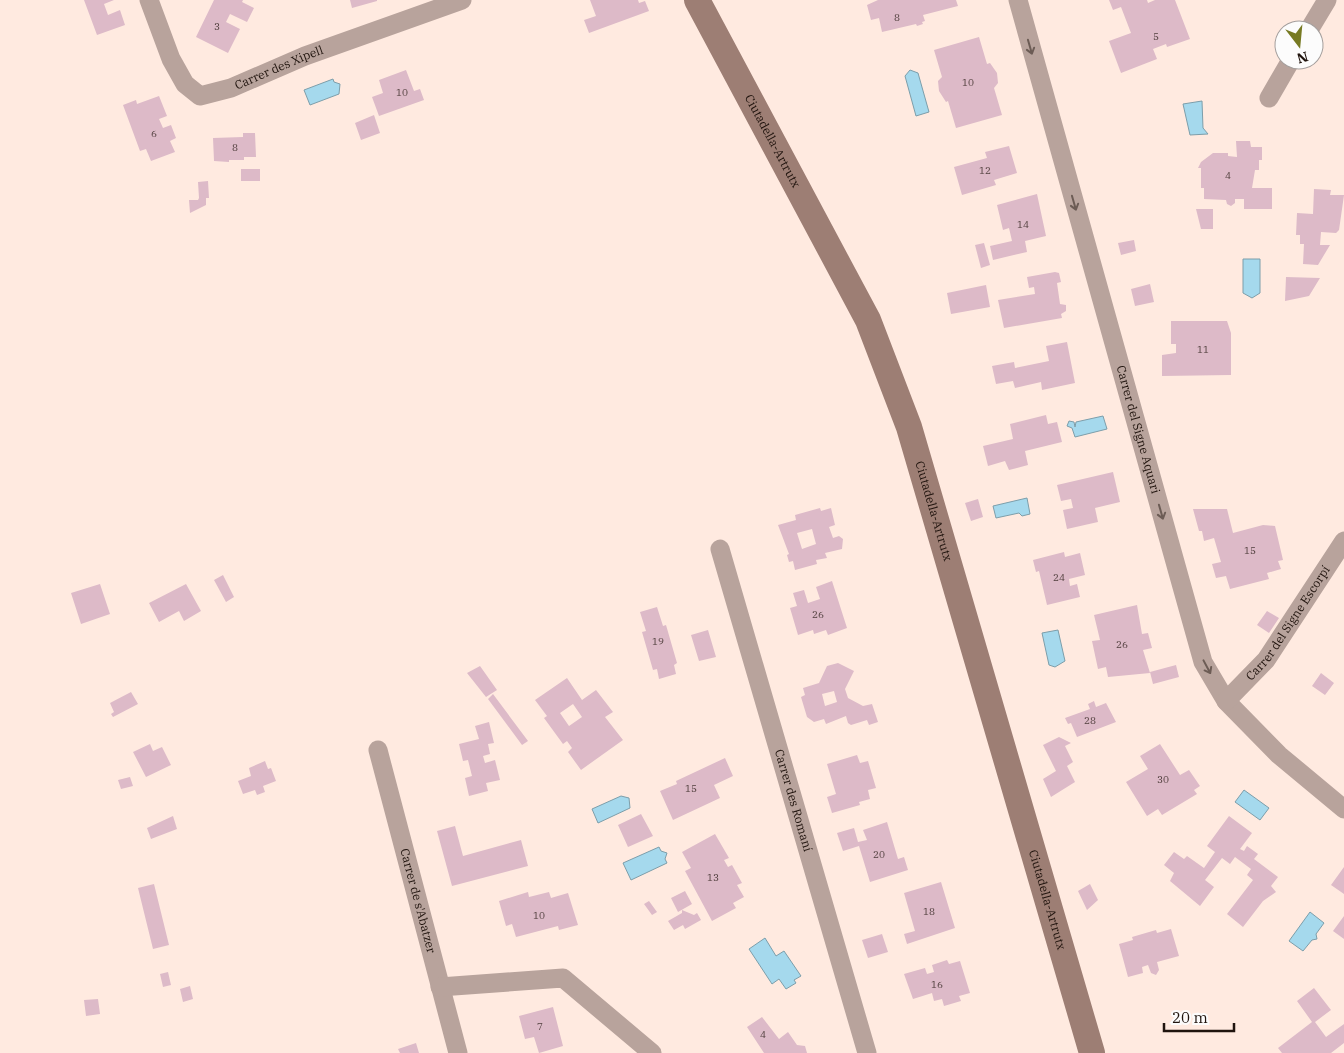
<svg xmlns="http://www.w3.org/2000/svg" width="1344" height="1053" font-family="'IBM Plex Serif',serif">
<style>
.water{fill:#a5d9ed;stroke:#7d9eaa}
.building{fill:#ddbac8;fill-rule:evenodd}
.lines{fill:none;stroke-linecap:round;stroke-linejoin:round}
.street{stroke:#b8a39c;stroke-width:19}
.secondary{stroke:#9d7e74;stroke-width:26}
.oneway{stroke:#6c5c55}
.labels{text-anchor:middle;stroke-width:4;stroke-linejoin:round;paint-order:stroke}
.number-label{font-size:10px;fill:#4f3e3c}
.street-label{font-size:12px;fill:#20140e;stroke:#fcfcfc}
</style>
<rect width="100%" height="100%" fill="#ffeae0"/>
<!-- water -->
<path class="water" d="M910,70L918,73L929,112L916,116L905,76Z
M333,79L334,82L340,84L339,94L310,105L304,90Z
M1202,101L1203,128L1208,134L1190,135L1183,104Z
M1243,259H1260V293L1252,298L1243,293Z
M1103,416L1107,429L1075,437L1072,428L1067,426L1069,421L1074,422L1075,427L1076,422Z
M1027,498L1030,514L1022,516L1019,513L996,518L993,506Z
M1058,630L1065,661L1055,667L1049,665L1042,633Z
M1244,790L1269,808L1260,820L1235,802Z
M621,796L629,798L630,808L598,823L592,809Z
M659,847L661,851L667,853L665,859L667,863L631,880L623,863Z
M1310,912L1324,923L1316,934L1317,939L1312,940L1303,951L1289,941Z
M765,938L776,956L784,951L801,976L794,980L796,983L786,989L779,979L772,984L749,949Z"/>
<!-- building -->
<path class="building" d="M84,0H114L104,4L108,15L120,10L125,25L97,35Z
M214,0H243L242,2L254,8L247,22L230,14L226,22L240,29L228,53L196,37Z
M350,0H377V1L352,8Z
M590,0H638L639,3L645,1L649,11L589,33L584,20L596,16Z
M878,0H956L958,6L923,15L925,21L922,22L923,24L917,26L916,24L882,32L879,18L871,20L867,5Z
M1109,0H1147L1148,3L1155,0H1175L1190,39L1167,47L1166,44L1153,49L1157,59L1121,73L1109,41L1131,33L1121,7L1113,10Z
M979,37L987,64L990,63L997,73L998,83L994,88L1002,115L956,128L948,101L946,102L939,91L938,81L942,77L934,50Z
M406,70L414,91L420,89L424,100L379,116L372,97L383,93L379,80Z
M159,96L167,116L159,119L163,128L171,125L176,138L170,141L175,152L151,161L146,149L140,151L123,105L136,100L137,104Z
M374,115L380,133L361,140L355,123Z
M243,133H255L256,157H244V160H229V162L214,161L213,138L243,137Z
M1236,141H1250L1251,147H1262V160H1259V170H1255L1252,188H1272V209H1244V199H1235V203L1231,206L1227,204L1226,200L1204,199V188H1201V168H1198L1201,162L1213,153H1228V156L1237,157Z
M1009,146L1017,173L994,180L996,185L962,195L954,167L987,158L985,152Z
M241,169H260V181H241Z
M208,181L209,198H206V205L190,213L189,200H198L199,198L198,182Z
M1314,189L1331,190L1330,195H1344L1339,230L1336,233L1321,232L1320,245H1330L1318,265L1303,264L1304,244H1300V235H1296L1297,213L1313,214Z
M1037,194L1046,236L1025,241L1027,252L993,260L990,246L1012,241L1009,228L1003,230L997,205Z
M1196,209H1213V229H1201Z
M1134,240L1136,251L1121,255L1118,243Z
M984,243L990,265L981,268L975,245Z
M1055,272L1059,273L1061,282L1057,283L1060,304L1066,305V311L1061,314L1062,318L1004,328L998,300L1035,294L1034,287L1029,288L1027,277Z
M1286,277L1320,278L1309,296L1285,301Z
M1150,284L1154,302L1135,306L1131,289Z
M986,285L990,307L951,314L947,293Z
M1171,321H1227L1231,333V375L1162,376V355L1176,353V344H1171Z
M1067,342L1075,383L1042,390L1041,382L1015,388L1013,381L996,384L992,366L1014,362L1015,368L1049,361L1046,346Z
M1046,415L1048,424L1057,422L1062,442L1025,451L1028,465L1009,470L1005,461L988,466L983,446L1013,439L1010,424Z
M1113,472L1120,502L1095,508L1098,522L1067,529L1063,510L1073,508L1071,499L1061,501L1057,485Z
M978,499L983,517L971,521L965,503Z
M820,508L821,511L831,508L835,525L829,527L833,538L839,536L843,539L842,549L825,553L827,558L816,560L817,564L795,570L793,561L789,562L787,555L789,554L778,525L796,520L795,515ZM812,529L816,544L802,549L797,533Z
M1193,509H1227L1233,533L1263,525L1275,526L1283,560L1278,561L1281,569L1267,573L1269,579L1230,589L1226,576L1216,578L1212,564L1221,562L1214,538L1204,541L1202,531H1199Z
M1064,552L1065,557L1080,553L1085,575L1069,579L1070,586L1077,584L1080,597L1047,605L1039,571L1036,572L1033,560Z
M223,575L234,597L226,602L214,580Z
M832,581L847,628L828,635L826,630L814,634L813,630L798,635L790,608L797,606L793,593L804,590L808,603L820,599L816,587Z
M100,584L110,614L81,624L71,593Z
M186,584L201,611L184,621L179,611L159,622L149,603Z
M1137,605L1142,634L1148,633L1152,648L1143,650L1150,673L1108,677L1106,667L1098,669L1092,641L1100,640L1094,615Z
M657,607L663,626L666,625L677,663L674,665L676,674L659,679L657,669L653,670L642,632L646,631L640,612Z
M1267,611L1279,618L1269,633L1257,625Z
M708,630L716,657L699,661L691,635Z
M838,663L854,671L845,689L848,698L863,706L872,704L878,722L869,725L867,720L851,725L848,723L846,716L826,724L824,719L814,722L807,717L801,697L805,695L803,688L819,683L827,666ZM834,691L837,702L825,706L822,694Z
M1176,665L1179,677L1153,684L1150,672Z
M480,666L497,690L486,697L467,673Z
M1321,673L1334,683L1325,695L1312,686Z
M567,678L582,700L596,690L613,712L605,717L623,740L581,770L568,752L572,748L567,741L563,744L544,718L547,716L535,700ZM573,704L582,717L569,726L560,713Z
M131,692L138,704L113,717L111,714L114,712L110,703Z
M493,694L528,741L522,745L488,699Z
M1094,701L1096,707L1106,703L1116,722L1077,737L1071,723L1068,724L1065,718L1090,709L1088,704Z
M489,722L494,743L488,744L490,754L483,756L485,763L495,760L500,780L486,783L488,791L469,796L465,778L472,776L468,760L463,761L459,744L479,739L475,726Z
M1059,737L1071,743L1065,746L1073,762L1067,766L1075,782L1051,797L1043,779L1056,771L1043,745Z
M150,744L153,751L162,747L171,765L146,777L133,752Z
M1160,744L1180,775L1189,770L1200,786L1194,790L1197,794L1162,815L1158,809L1147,816L1126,782L1148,769L1140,756Z
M857,755L860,763L868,761L876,788L868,790L870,799L859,802L860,805L832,813L827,797L836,794L827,764Z
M725,758L733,776L714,785L720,798L673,820L660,791L677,784L676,781Z
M265,761L268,769L271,768L276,781L263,786L265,792L257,795L255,790L243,794L238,781L251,776L249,768Z
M130,777L133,786L121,789L118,780Z
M641,814L653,836L628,847L618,825Z
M173,816L177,829L151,839L147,828Z
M1229,816L1252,833L1240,849L1244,851L1247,846L1258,854L1254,859L1278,877L1271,886L1276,892L1263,901L1243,927L1227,914L1253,880L1247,875L1251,869L1235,857L1230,864L1222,858L1205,880L1214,887L1200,906L1170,881L1174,873L1164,865L1174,852L1184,859L1187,856L1204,868L1215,852L1207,846Z
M887,822L898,859L904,857L908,870L870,882L859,846L843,851L837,833L854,828L858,842L867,840L863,830Z
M455,826L463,856L521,840L528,866L452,886L437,831Z
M715,834L729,858L724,860L728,867L732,865L742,883L737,885L744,897L733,903L736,908L712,921L685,871L691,868L682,852Z
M1344,867V894L1331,885Z
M941,882L955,928L907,944L904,934L915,931L904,893Z
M154,884L169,945L153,949L138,888Z
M1090,884L1098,900L1087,910L1078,891Z
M685,891L692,904L678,912L671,898Z
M528,892L529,897L549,892L551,898L568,893L578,925L559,930L558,926L516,937L512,924L506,926L499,901Z
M649,901L657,912L652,915L644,904Z
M682,910L694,915L697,913L701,920L685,929L683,925L674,930L668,921L682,913Z
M1344,916V939L1333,931Z
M1171,929L1179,956L1157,962L1159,970L1156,975L1151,973L1148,965L1142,967L1143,973L1128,977L1119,944L1133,940L1132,937L1156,930L1157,933Z
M882,934L888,952L868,958L862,940Z
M947,960L949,964L960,961L970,993L959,996L961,1001L944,1006L942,999L934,1001L932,993L913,999L904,974L925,968L927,974L934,972L932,965Z
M168,972L171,985L163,987L160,974Z
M190,986L193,999L183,1002L180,989Z
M1314,988L1331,1010L1315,1022L1326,1037L1344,1024V1043L1331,1053H1282L1278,1048L1312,1022L1297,1001Z
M98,999L100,1014L86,1016L84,1000Z
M553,1007L563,1046L539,1053L534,1037L525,1039L519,1016Z
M762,1017L779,1039L788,1032L797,1045L805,1046L807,1053H764L747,1027Z
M416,1043L419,1053H400L398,1049Z"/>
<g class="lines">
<!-- street -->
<g class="street">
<path id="s1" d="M149,0L171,59L185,84L200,96L231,88L305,56L462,0"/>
<path id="s2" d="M1018,0L1203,662L1226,701L1279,755L1344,809"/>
<path d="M1309,30L1327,0"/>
<path d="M1269,98L1291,60"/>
<path id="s3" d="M720,549L867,1053"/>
<path id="s4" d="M1226,701L1266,660L1344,541"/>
<path id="s5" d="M378,750L458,1053"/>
<path d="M440,987L563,978L652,1053"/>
</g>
<!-- secondary -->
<path class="secondary" id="s6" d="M697,0L868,320L909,427L1092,1053"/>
</g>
<!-- one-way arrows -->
<defs><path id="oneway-shaft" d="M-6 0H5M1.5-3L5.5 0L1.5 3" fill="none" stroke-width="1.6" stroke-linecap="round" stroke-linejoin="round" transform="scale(1.25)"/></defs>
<g class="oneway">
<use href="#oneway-shaft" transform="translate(1030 47) rotate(74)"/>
<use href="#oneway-shaft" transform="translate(1074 203) rotate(74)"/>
<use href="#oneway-shaft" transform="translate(1161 512) rotate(74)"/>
<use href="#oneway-shaft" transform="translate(1207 667) rotate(62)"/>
</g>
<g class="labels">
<!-- number labels -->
<g class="number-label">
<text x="897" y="21">8</text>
<text x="217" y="30">3</text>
<text x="1156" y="40">5</text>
<text x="968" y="86">10</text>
<text x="402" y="96">10</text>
<text x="154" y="137">6</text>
<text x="235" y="151">8</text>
<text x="985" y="174">12</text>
<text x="1228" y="179">4</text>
<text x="1023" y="228">14</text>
<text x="1203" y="353">11</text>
<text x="1250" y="554">15</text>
<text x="1059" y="581">24</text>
<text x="818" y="618">26</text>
<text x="658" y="645">19</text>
<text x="1122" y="648">26</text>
<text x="1090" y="724">28</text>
<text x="1163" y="783">30</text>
<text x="691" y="792">15</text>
<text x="879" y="858">20</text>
<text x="713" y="881">13</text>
<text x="929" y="915">18</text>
<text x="539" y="919">10</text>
<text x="937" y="988">16</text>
<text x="540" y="1030">7</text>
<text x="763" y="1038">4</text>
</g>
<!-- street labels -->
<g class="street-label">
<text dy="4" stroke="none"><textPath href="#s1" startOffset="195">Carrer des Xipell</textPath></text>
<text dy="4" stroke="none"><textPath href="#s6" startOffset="160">Ciutadella-Artrutx</textPath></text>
<text dy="4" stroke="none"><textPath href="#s2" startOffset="446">Carrer del Signe Aquari</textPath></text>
<text dy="4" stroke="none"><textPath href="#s6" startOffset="565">Ciutadella-Artrutx</textPath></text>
<text dy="4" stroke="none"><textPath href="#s4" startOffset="100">Carrer del Signe Escorpí</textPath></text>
<text dy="4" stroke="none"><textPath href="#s3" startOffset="262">Carrer des Romaní</textPath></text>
<text dy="4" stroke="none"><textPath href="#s6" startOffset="970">Ciutadella-Artrutx</textPath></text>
<text dy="4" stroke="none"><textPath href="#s5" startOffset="156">Carrer de s'Abatzer</textPath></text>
</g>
</g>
<!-- north arrow -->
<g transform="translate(1299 45) rotate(164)"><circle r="24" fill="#fcfcfc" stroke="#a49f9d"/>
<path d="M0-4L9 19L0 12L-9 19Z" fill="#777a23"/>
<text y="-8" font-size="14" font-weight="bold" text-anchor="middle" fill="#20140e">N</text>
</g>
<!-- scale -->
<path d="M1164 1023v8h70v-8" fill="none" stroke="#20140e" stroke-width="2.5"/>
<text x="1172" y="1023" font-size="15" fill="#20140e" stroke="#fcfcfc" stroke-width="4" paint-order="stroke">20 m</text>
</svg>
